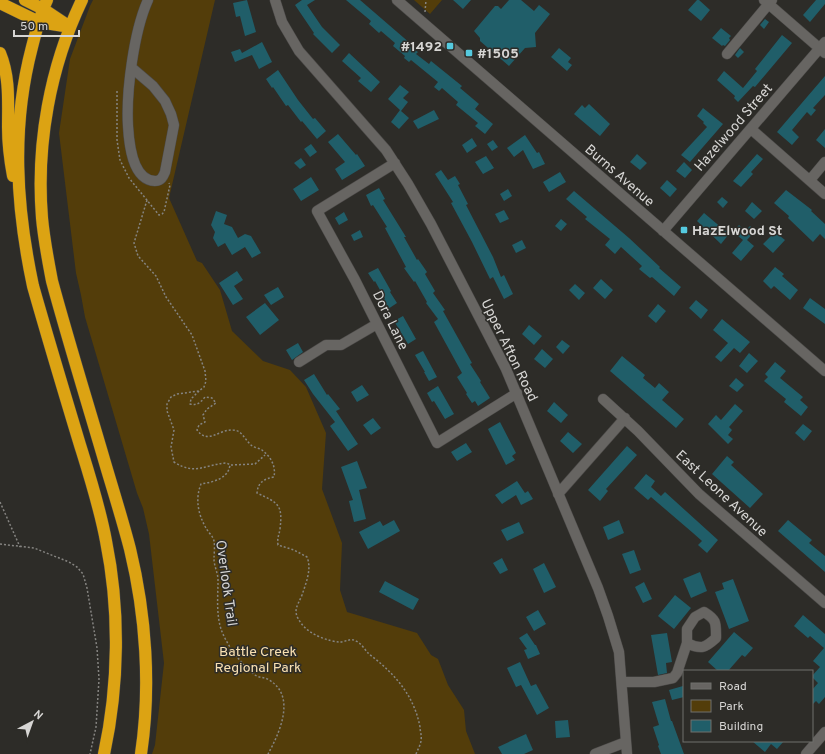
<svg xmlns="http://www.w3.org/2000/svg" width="825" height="754" font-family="Overpass,sans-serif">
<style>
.green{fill:#533d0a}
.building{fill:#205e69}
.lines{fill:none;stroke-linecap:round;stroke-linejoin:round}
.minor-casing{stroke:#4c4a48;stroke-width:11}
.highway-casing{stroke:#4c4a48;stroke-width:13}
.path{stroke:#858481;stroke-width:1.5;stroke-dasharray:2 2;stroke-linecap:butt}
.minor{stroke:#676562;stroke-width:10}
.highway{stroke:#dca313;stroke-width:12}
.poi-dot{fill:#55cadf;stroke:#2d2c28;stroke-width:1.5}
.labels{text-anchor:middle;stroke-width:3;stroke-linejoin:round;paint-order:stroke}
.poi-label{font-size:14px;font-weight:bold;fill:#d7d6d4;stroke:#2d2c28;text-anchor:start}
.street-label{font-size:14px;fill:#d7d6d4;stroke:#2d2c28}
.park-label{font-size:14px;fill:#f9e0b1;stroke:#2d2c28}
</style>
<rect width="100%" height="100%" fill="#2d2c28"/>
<!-- green -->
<path class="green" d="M93,0H215L169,198L197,261L202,263L220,290L232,331L263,361L290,370L306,387L326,433L322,489L342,543L340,590L347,612L417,633L431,655L438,659L448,685L464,710L466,731L475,754H152L155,745L164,663L149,534L143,508L137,493L85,317L81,295L76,273L59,133L70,59L90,6Z
M414,0H442L430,14Z"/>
<!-- building -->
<path class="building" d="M247,0L256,32L245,36L240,16L236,17L233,3Z
M302,0H315L307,5L322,27L340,45L332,53L313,34L314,33L295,5Z
M346,0H360L411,44L409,46L418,52L416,54L429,64L431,61L462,86L460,88L479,104L475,109L493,124L485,134L475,126L478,123L456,105L458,102L442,88L439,91L434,87L438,82L411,60L409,62L404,58L405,56L393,46L395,43L381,31L379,33L369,24L371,21Z
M453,0H471L463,9Z
M509,0H521L534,11L539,5L550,14L535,33L536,47L525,48L509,66L480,41V38L474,31L495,6H498L501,9Z
M697,0H699L710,10L701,21L688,10Z
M816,0H825V4L810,22L803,15Z
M765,19L769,22L764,29L760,25Z
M721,28L731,36L729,38L730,40L725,46L723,45L722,46L712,38Z
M782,35L792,43L755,87L753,86L738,102L734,98L735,96L717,80L724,71L743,88L757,71L755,69Z
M262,42L272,62L259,69L252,55L235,62L231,52L240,49L242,53Z
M559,48L571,58L568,62L572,65L567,71L551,57Z
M740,48L744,52L738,58L735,55Z
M349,53L380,82L371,92L358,81L361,78L342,61Z
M278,70L298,100L313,119L315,118L326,131L317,139L302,121L301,122L288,105L286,106L273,87L272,88L266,79Z
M825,76V95L813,108L816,110L811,116L807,112L792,130L799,137L792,145L777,132Z
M400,85L409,92L403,98L408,102L401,111L409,118L399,129L391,122L400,110L388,99Z
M589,104L610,124L600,136L574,114L582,105L585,108Z
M703,108L723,124L690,162L681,155L707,127L703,123L704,122L697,116Z
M434,110L439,119L418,129L413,121Z
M825,129V148L816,140Z
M338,134L356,155L357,154L365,166L342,180L335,169L345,162L328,142Z
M525,135L537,153L539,152L545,164L533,169L523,150L514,157L507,148Z
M472,138L477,146L467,153L462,145Z
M493,140L498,147L492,151L487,144Z
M311,144L317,152L310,157L304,149Z
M637,154L647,163L640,170L630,162Z
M757,154L763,159L751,172L753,174L741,187L733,181Z
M486,156L494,168L483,174L475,162Z
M301,158L306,165L300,169L294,163Z
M684,162L692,170L685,178L676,171Z
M441,170L448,180L455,176L460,184L458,185L468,204L466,205L493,257L501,277L504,275L513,294L504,299L493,277L490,279L472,242L451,203L453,202L435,174Z
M560,172L566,182L549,192L543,182Z
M311,177L319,190L301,201L293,189Z
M667,180L677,189L670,197L660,188Z
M379,188L385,199L383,200L406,237H404L417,260L418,259L427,272L425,274L435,291L433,293L445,310L443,311L472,363L470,364L481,381L480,382L490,398L478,406L475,401L472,403L466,394L467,393L457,377L462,373L434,322L438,319L426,303L427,302L415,281L414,282L404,268L406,267L385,228L387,227L373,205L371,206L366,195Z
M508,189L512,196L504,201L500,194Z
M786,190L812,210L811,211L825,224V239L820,234L813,242L788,218L789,216L774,203Z
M574,191L629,238L660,267L659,268L681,287L674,296L652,277L650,278L639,269L642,266L621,247L615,254L605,245L610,239L585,219L587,217L566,199Z
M722,197L728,202L723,208L717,202Z
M752,202L762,211L754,219L745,211Z
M504,210L509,219L500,223L495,214Z
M216,211L227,215L224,224L232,227L238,238L245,234L251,236L261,253L252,258L245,247L232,255L225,243L218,247L213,238L215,232L211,225Z
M344,212L348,220L339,225L335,218Z
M704,213L729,234L721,244L697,221Z
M561,219L567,224L561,231L555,226Z
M739,225L745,231L750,226L755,231L747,240L754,246L741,261L732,253L743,240L733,232Z
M360,230L363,237L354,241L351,235Z
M775,232L785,240L773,253L763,244Z
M522,240L526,248L516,253L512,245Z
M775,267L784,274L782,276L798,290L790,300L774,286L771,289L763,281Z
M378,268L391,291L390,292L397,303L388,309L382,301L385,299L375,281L374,282L368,273Z
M237,271L243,280L234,286L243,299L233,305L219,283Z
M601,279L613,290L605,299L593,288Z
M575,284L585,293L579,300L569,290Z
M278,287L284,297L271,305L264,295Z
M810,298L825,309V324L803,308Z
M696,300L708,310L701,319L689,308Z
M265,303L279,320L260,335L246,317Z
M658,304L666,311L656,323L648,316Z
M403,316L416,339L408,344L394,321Z
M722,319L750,342L740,353L734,348L721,362L715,357L728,343L713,330Z
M529,325L542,336L534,345L522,334Z
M562,340L570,346L563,354L556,347Z
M298,343L303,352L292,360L286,350Z
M542,349L553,359L545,368L534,359Z
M423,351L437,377L429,381L424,372H425L415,355Z
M749,353L758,361L747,373L739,366Z
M622,356L645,375L643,378L655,388L659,383L669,392L662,400L684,419L676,428L610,371Z
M775,362L786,371L780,378L803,397L800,400L808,407L801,416L784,402L786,399L764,381L768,377L765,374Z
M314,374L327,395L328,394L340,409L336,411L358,444L348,451L330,426L335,422L313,394L304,380Z
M736,378L744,385L737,392L729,386Z
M362,385L369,395L357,402L351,392Z
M438,386L454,414L445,419L434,401L432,402L427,393Z
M554,402L568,415L561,423L547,411Z
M735,404L743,411L729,427L732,430L728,435L733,439L728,444L708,424L716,415L721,420Z
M373,418L381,428L371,435L363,425Z
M500,422L516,453L512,456L515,460L506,465L488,429Z
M803,424L812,431L804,441L795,433Z
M568,432L582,444L573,453L560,441Z
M466,443L472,452L457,461L451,452Z
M627,446L637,455L606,489L608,491L600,501L588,490Z
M727,456L734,462L731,465L763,494L750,508L712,474Z
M357,461L367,488L359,490L366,519L354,522L349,501L353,500L341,467Z
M646,474L655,481L651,487L661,496L665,492L718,540L707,553L698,545L702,541L693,533L651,497L648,500L634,488Z
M517,481L525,493L528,491L533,499L521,505L516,495L502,504L495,495Z
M394,520L400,531L368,549L359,532L380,521L383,526Z
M619,520L624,533L608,540L603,527Z
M788,520L812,540L809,543L825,556V572L778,531Z
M519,522L524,533L507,541L501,530Z
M634,550L641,570L630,574L622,554Z
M502,558L508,570L500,574L493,563Z
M544,563L556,587L544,593L533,569Z
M700,572L707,591L691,598L683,579Z
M733,579L749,621L729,629L715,592L724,589L722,583Z
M385,581L419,599L413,610L379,592Z
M644,582L652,599L643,603L635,587Z
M675,595L691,608L674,629L658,616Z
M538,610L546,624L534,631L526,617Z
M803,615L825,634V697L819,704L816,701L812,705V690L818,683L812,677V676L820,667L813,661L824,648L810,636L808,638L794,626Z
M734,632L753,648L745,657L742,655L728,671H718L708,662Z
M527,633L535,645H536L540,654L528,659L524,650L527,649L519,638Z
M667,633L672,662L666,663L667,673L658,675L651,635Z
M520,662L531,686L536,684L549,708L537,715L521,685L516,687L507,668Z
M683,686L684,697L672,700L669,690Z
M665,699L671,721H672L684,754H661L658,746L659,745L653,727L659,725L652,702Z
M568,720L570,737L556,738L555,721Z
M526,734L533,750L524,754H502L498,747Z
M752,741H784L777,749L771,744L765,752Z"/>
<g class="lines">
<defs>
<path id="minor" d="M275,0L282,22L299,51L386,150L408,184L431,224L506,369L598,588L608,616L619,652L627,754
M397,0L825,371
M764,0L825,53
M727,54L772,0
M132,68L153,86L165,101L171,114L174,125L165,172C163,177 161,181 155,181C132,180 129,143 128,126C126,91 134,31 148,0
M751,129L825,194
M395,163L317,211L355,280L437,443L517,393
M810,180L825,162
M663,231L825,42
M299,362L326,345H341L377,324
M603,399L638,431L699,494L825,603
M558,494L625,418
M622,682H654L673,678L677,673L687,643V629L695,617L704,612C717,620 716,623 716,638C705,648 701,650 687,643
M595,754L626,742
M806,754L825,732"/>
<path id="highway" d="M25,0L43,9L67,25
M47,0C40,15 36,31 32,47C11,127 16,206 33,286C48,339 64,392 80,445C90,477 100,508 106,541C120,610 119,685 104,754
M82,0C50,67 36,144 42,218C44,240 48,260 52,281C68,340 86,398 103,456C112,487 122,518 130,549C146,615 151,687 141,754
M0,3L39,22L70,27
M0,53C10,77 8,102 8,127C8,144 10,160 13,176"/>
</defs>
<!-- minor casing -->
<use href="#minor" class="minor-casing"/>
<!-- highway casing -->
<use href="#highway" class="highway-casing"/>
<!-- path -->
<path class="path" d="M425,12L426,0
M117,91V140L120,160L129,178L159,215L162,214L164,212L170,185L169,183
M147,200L134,243L138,256L156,276L166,297L192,335L205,371L206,381L204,387L199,391L177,394L171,397L167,404V411L174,430L171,447L174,462C196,476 205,464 227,463L230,465C228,479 213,482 201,484C195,499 198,514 206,528C208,532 213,536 214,541C215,546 214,554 214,559C214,566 218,573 218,580C218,596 216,613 221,629C227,646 241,664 255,675C259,678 265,677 269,680C297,696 279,734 268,754
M199,391L191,399L190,404C197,406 201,402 205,397L212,398L216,403L207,409L203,415L205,422L199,425L197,430C208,445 219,429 233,430C242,430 245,440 251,445C254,448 259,448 262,450C271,457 276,466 274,477C264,479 258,482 257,493C278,503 283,504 280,529C279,536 277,537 278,545L294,550L307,557C312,569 306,583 302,595C297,607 292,611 301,623C308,634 329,642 341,642C347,641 351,638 356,641C361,643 365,650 369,654C394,673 414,695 420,727C420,731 422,736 421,740C421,744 418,749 416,754
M231,465L255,464L265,455
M0,502L20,547
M0,544L34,548L69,562L77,567L83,574L87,588L97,648L99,679L96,727L90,754"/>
<!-- minor -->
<use href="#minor" class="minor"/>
<!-- highway -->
<use href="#highway" class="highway"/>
</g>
<!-- markers -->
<g class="poi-dot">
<rect x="446" y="42" width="8" height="8" rx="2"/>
<rect x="465" y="49" width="8" height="8" rx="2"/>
<rect x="680" y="226" width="8" height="8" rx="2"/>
</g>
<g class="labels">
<!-- poi labels -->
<g class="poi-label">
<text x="442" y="51" text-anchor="end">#1492</text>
<text x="477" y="58">#1505</text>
<text x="692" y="235">HazElwood St</text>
</g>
<!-- street labels -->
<g class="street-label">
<text transform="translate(733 127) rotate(-49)" y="5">Hazelwood Street</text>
<text transform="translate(620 175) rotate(41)" y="5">Burns Avenue</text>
<text transform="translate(391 320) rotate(64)" y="5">Dora Lane</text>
<text transform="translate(510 350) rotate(64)" y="5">Upper Afton Road</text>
<text transform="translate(722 493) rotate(43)" y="5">East Leone Avenue</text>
<text transform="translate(227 583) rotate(82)" y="5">Overlook Trail</text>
</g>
<!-- park labels -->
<g class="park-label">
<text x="258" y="656">Battle Creek<tspan x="258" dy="16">Regional Park</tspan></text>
</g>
</g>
<!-- legend -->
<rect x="683" y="670" width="130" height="72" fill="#2d2c28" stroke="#71706d"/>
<rect x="691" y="683" width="20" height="6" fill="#676562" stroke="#71706d"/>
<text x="719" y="690" font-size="12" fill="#d7d6d4">Road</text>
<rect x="691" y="700" width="20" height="12" fill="#533d0a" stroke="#71706d"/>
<text x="719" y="710" font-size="12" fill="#d7d6d4">Park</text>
<rect x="691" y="720" width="20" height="12" fill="#205e69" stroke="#71706d"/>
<text x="719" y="730" font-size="12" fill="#d7d6d4">Building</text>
<!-- north arrow -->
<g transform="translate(32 722) rotate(41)" stroke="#2d2c28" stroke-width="3" paint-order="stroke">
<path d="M0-3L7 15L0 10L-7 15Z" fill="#d7d6d4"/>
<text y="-6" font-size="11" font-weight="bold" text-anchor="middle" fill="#d7d6d4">N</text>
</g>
<!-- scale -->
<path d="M14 30v6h65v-6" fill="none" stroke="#d7d6d4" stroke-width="2"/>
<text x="20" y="30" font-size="12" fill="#d7d6d4" stroke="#2d2c28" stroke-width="3" paint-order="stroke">50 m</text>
</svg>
